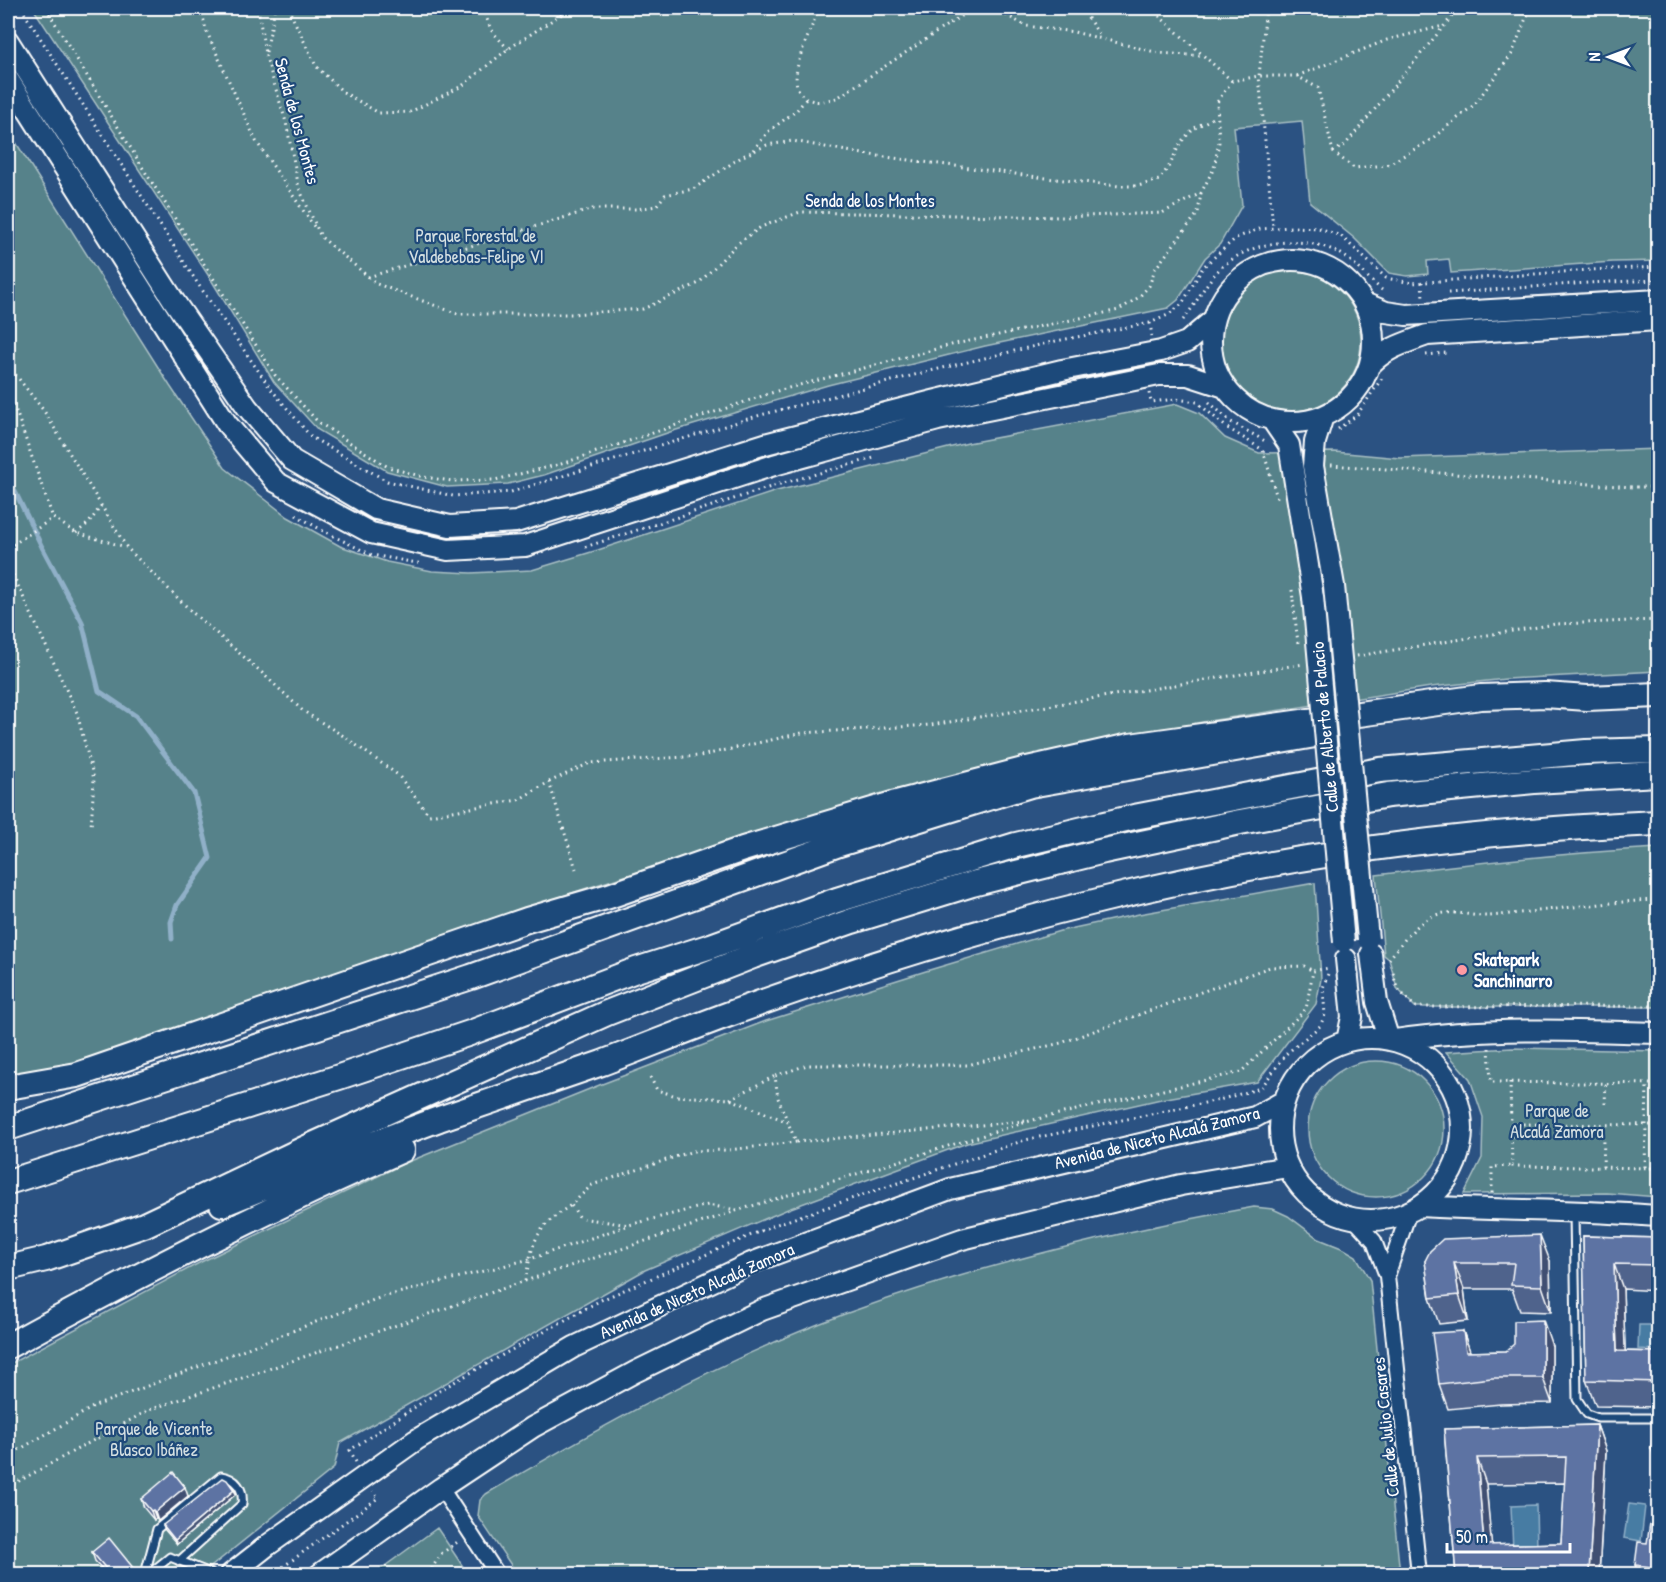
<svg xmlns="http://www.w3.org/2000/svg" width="1666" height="1582" font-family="'Patrick Hand',sans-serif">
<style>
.green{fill:#56828a;stroke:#aac0c4;stroke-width:1.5}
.water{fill:#467ba3;stroke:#90b0c8;stroke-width:1.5}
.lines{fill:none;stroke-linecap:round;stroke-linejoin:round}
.stream{stroke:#90b0c8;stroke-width:5}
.lane-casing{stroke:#fff;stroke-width:11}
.street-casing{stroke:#fff;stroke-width:18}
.secondary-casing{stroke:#fff;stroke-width:24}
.highway-casing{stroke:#fff;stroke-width:28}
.path{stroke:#fff;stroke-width:3;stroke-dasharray:1.5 4.5;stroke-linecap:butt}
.lane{stroke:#1f4a7a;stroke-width:7}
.street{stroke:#1f4a7a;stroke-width:14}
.secondary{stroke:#1f4a7a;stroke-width:20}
.highway{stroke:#1f4a7a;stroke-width:24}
.secondary-bridge-casing{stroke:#fff;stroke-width:24;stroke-linecap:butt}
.path-bridge{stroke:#fff;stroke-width:3;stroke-dasharray:1.5 4.5;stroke-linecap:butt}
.secondary-bridge{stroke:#1f4a7a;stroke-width:20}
.wall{fill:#50638c;stroke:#fff;stroke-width:1.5;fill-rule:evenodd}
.shaded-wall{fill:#415072;stroke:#fff;stroke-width:1.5}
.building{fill:#5d73a3;stroke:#fff;stroke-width:1.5;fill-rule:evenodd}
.poi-dot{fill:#ff9aa2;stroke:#1f4a7a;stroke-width:2}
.labels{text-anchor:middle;stroke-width:4.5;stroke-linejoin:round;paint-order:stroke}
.street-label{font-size:18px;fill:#fff;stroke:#1f4a7a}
.park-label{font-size:18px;fill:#d5e0e2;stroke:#1f4a7a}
.poi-label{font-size:18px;font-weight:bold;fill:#fff;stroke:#1f4a7a;text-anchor:start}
</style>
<rect width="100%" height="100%" fill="#2b5282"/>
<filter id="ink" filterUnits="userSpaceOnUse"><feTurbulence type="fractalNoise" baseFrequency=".0167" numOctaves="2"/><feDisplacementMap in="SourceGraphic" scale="12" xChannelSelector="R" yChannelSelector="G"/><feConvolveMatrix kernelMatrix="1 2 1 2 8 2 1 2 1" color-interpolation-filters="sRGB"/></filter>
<g filter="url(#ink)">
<!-- green -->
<path class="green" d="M33,8H1658V261L1613,262L1451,273L1449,259L1427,261L1428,274L1407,276L1389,273L1354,238L1310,202L1302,121L1234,127L1242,205L1220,244L1205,258L1178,300L1168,308L985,346L828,385L673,431L544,475L508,484L447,487L387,471L318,430L274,382L210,278Z
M8,130L170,386L225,468L288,517L340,546L387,562L432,571L471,573L532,570L598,550L777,491L968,443L1177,404L1199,413L1225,438L1259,453L1335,452L1400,458L1658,449V671L1506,679L1431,687L1202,722L1083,746L780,826L488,920L201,1025L131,1049L59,1067L8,1074Z
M1221 341a70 70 0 1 1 140 0a70 70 0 1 1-140 0Z
M1658,848V1007H1415L1397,988L1389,959L1384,955L1376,875C1470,863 1564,853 1658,848Z
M1315,883L1321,979L1316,1004L1257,1082L1161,1099L967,1143L788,1209L645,1270L340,1443L334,1468L202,1574H8V1365L201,1262L403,1164L602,1084L766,1021L926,971L1060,931L1139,914Z
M1512,1048L1658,1051V1197L1607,1193L1464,1194L1482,1158L1483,1117L1470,1079L1446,1052Z
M1308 1129a68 68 0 1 1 136 0a68 68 0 1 1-136 0Z
M1254,1207L1273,1209L1288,1216L1319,1239L1344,1249L1356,1256L1370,1280L1400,1574H517L478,1516L480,1500L486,1494C600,1427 718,1361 842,1315C976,1266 1114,1232 1254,1207Z
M437,1528L468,1574H374Z"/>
<!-- water -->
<path class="water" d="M1639,1325H1658V1350L1638,1349Z
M1629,1504L1645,1506L1641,1541L1624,1538Z
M1536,1505L1537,1549L1513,1550L1511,1506Z"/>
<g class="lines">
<!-- stream -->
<path class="stream" d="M8,477L42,547L82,622L99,691L136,716L194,793L210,858L177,905L171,922L172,939"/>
<defs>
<path id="lane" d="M1574,1213L1577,1399L1587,1414L1598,1418H1658
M145,1574L157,1529L221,1476C236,1478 244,1489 242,1504L179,1561
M149,1574L170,1557L213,1574"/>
<path id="street" d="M1354,1219L1374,1241L1387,1276L1419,1574
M1387,1276L1409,1212
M441,1488L497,1574"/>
<path id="secondary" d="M8,41L174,301L247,407L292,460L376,509L450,526L516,522L765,444L933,401L1062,370L1161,351L1187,342L1214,319
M8,79L227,424L276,482L371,533L448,550L525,546L774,465L938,420L1159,375H1188L1225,387
M1211 341a81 81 0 1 1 162 0a81 81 0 1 1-162 0Z
M1364,303L1386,312L1406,315L1658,300
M1370,365C1386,348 1405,343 1427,335L1658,320
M1323,416L1315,442L1313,466L1334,586
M1272,420L1289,445L1313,597
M1371,954L1377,1002L1389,1040
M1346,959L1352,1017L1347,1041
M1280 1129a91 91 0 1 1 182 0a91 91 0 1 1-182 0Z
M1395,1040C1482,1027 1570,1030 1658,1033
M1419,1206C1499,1211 1579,1209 1658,1216
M231,1574L268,1545L416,1440L574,1347L751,1263L950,1189L1255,1117L1284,1101
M320,1574L441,1488L533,1427L635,1372L762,1310L962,1239L1181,1185L1288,1167"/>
<path id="highway" d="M8,1087L77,1075L527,920L609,896L743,849L896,803L1023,770L1130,746L1481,697L1545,695L1587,698L1658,695
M8,1128L471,977L839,844L1030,785L1338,731
M8,1182L339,1077L470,1033L636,970L711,946L837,900L1016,845L1134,817L1380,770L1586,752L1658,750
M222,1204C294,1175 366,1146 439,1119C493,1100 548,1082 602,1063C647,1046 691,1028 735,1012C854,969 979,930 1102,900C1285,854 1470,831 1658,823
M8,1268L46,1259L144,1225L304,1149L607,1013L753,956L852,921L972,884L1104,851L1240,822L1388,795L1534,781L1658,774
M8,1346C136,1276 267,1209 402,1150"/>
</defs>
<!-- lane casing -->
<use href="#lane" class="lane-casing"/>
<!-- street casing -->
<use href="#street" class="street-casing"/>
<!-- secondary casing -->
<use href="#secondary" class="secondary-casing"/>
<!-- highway casing -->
<use href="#highway" class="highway-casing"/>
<!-- path -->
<path class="path" d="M21,8L198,284L271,389L311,437L387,481L453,496L511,492L757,416L926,372L1056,341L1150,323L1168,315L1182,304L1203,267L1236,238L1259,229L1292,227L1319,228L1341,236L1386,278L1412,283L1590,270L1658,267
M46,8L144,170L275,375L318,422L388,467L423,477L452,481L495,480L561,464L777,391L955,344L1119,310L1139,297L1149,286L1155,269L1198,213L1201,193
M201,8L206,30L256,141L315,228
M258,8L265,54L286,122L299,188L321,237L377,284L458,314H572L643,309L699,283L737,244L761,227L800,212L1063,217L1162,213L1201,193L1214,168L1219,142L1217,102L1232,81L1259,76H1297L1318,88L1333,152
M288,8L316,66L343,92L379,113L410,112L462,86L508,49L571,8
M483,8L491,30L508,49
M816,8C815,14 815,20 812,26C805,45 779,93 814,101C820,103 830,99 837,98L973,8
M983,8L1004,14L1026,26L1074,32L1159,53L1203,56
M1081,8L1101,37
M1150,8L1232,81
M1266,8L1259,76L1273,227
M1392,8H1425L1452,15
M1523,8L1529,10
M8,14L15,26
M266,52L275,8
M1297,76L1387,40L1443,26
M753,150L769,131L796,111L807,98
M1333,152L1354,168L1387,165L1429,141L1474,105L1512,54L1530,8
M1333,152L1345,145L1459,8
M368,277L593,209H637L656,206L665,195L693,189L743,156L767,145L793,141L863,154L1046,178L1119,186H1138L1159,180L1170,165L1180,143L1193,129L1216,116
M1422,282L1423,298
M1448,293L1588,283L1658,280
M1183,320C1195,306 1202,289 1214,275C1243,241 1302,232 1341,254C1357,264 1368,279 1382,290
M1150,323L1152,336
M1426,355L1446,353
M8,365L44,411L127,548L193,613L260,671L303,711L342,735L398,775L429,815L518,800L549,782L590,763L700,756L802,733L931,725L1303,664
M8,388L53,518L76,533L126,547
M1149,393L1151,402L1176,399L1197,402L1226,427L1263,450L1278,501
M1209,402L1231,422L1265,441
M1338,429L1357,415L1382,378
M1331,465L1632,487H1658
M296,515L325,532L372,555L423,564
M76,533L89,523L101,506
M585,547L780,484L874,458
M8,548L53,518
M8,564L77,713L94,779L91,828
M1292,590L1293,600
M1357,656L1556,624L1658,620
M549,782L576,869
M1389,959C1402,943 1417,920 1439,914C1456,910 1473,917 1490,916C1546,911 1602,902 1658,900
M1393,973L1397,988L1415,1007L1658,1006
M1489,1048L1491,1082L1658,1084
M650,1077L657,1090L676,1096L730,1099L788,1122
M1510,1082L1512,1166L1658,1168
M730,1099L775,1076
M1605,1104L1606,1083
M1025,1121L796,1142L778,1098L775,1076L807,1065H967L1061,1043L1270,967L1304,966L1313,971
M1511,1124L1658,1125
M1603,1167L1604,1140
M1645,1167L1647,1084
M1492,1193V1167L1512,1166
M737,1210L708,1205L629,1225L580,1218L571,1205L592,1185L693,1151L729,1150L796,1142
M525,1281C534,1238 534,1230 571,1205
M8,1456L95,1406L379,1298L530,1259L629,1225
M356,1462L350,1450L447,1386L601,1300L777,1224L1025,1140L1219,1100L1261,1088L1286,1054L1320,1026L1325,1015L1323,988L1329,971
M8,1487L149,1410L525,1281L739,1210L1033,1120L1241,1072L1306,1009L1313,971L1329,968
M273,1574L378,1498L373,1491
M436,1574L432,1568L442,1553L459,1541"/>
<!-- lane -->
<use href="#lane" class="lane"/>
<!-- street -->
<use href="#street" class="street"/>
<!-- secondary -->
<use href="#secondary" class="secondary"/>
<!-- highway -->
<use href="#highway" class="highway"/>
<defs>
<path id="secondary-bridge" d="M1334,586L1368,939
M1313,597L1344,942"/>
</defs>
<!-- secondary-bridge casing -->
<use href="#secondary-bridge" class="secondary-bridge-casing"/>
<!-- path-bridge -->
<path class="path-bridge" d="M1293,600L1298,643"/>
<!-- secondary-bridge -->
<use href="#secondary-bridge" class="secondary-bridge"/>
</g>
<!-- wall -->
<path class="wall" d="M1583,1236L1659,1238V1291L1623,1289L1625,1351L1659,1352V1407L1596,1406L1586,1380Z
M1425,1261H1550L1551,1312L1520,1311L1512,1289H1464L1468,1321L1439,1324L1430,1298Z
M1463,1331L1470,1352L1506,1351L1552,1346V1403L1501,1404L1448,1409L1439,1384Z
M1597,1425L1606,1451L1599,1575H1456L1444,1429ZM1565,1483L1561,1543L1491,1545L1486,1484Z
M1659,1426V1474L1657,1470V1466L1651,1448Z
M236,1494L177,1544L165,1530L163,1525Z
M188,1496L158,1521L156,1518L154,1520L144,1508L141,1499Z
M1659,1524V1575H1639L1635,1565Z
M92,1552L139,1575L106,1573L95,1561Z"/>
<!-- shaded-wall -->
<path class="shaded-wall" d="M1540,1235L1550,1261L1551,1312L1542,1286Z
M1454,1263L1464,1289L1468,1321L1459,1295Z
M1614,1264L1623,1289L1626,1376L1617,1351Z
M1543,1320L1552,1346V1403L1543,1378Z
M1463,1331L1472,1357L1466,1352Z
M1597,1425L1606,1451L1599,1575H1590L1589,1573Z
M1477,1458L1486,1484L1494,1571L1484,1545Z
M185,1487L188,1496L158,1521L155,1512Z
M234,1490L236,1494L177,1544L175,1540Z
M153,1510L156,1518L154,1520L151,1511Z"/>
<!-- building -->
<path class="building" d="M1540,1235L1542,1286L1511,1285L1514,1263H1454L1459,1295L1430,1298L1425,1261L1430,1251L1443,1239Z
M1583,1236L1659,1238V1265L1614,1264L1617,1351L1659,1352V1382L1586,1380Z
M1543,1320V1378H1492L1439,1384L1432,1333L1463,1331L1466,1352L1506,1351L1514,1344V1321Z
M1597,1425L1589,1573L1535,1575H1456L1444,1429ZM1566,1457L1561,1543L1484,1545L1477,1458Z
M1654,1426H1659V1449L1651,1448Z
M173,1472L185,1487L155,1512L153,1510L151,1511L141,1499Z
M223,1478L227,1480L234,1490L175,1540L163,1525Z
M1650,1523L1659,1524V1568L1635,1565L1638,1542L1647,1543Z
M109,1538L139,1575H104L108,1571L92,1552Z"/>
</g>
<!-- markers -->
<circle class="poi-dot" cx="1462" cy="970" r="6"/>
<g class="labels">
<!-- street labels -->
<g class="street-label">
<text transform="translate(297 121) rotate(75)" y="6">Senda de los Montes</text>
<text x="870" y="207">Senda de los Montes</text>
<text transform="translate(1325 727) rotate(-95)" y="6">Calle de Alberto de Palacio</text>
<text transform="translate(1157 1138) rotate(-14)" y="6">Avenida de Niceto Alcalá Zamora</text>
<text transform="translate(697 1291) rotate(-24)" y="6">Avenida de Niceto Alcalá Zamora</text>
<text transform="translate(1386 1427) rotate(-96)" y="6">Calle de Julio Casares</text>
</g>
<!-- park labels -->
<g class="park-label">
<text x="476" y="242">Parque Forestal de<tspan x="476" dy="21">Valdebebas-Felipe VI</tspan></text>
<text x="1557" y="1117">Parque de<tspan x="1557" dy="21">Alcalá Zamora</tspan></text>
<text x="154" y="1435">Parque de Vicente<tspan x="154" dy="21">Blasco Ibáñez</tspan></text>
</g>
<!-- poi labels -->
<g class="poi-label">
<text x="1474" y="966">Skatepark<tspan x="1474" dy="21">Sanchinarro</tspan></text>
</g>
</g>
<!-- margin -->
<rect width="1666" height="1582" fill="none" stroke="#1f4a7a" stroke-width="30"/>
<rect x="15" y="15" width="1636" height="1552" fill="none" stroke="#fff" stroke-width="2" filter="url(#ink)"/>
<!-- north arrow -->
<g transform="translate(1609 57) rotate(270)" stroke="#1f4a7a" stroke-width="4.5" paint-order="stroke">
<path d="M0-4.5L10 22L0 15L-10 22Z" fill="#ffffff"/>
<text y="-9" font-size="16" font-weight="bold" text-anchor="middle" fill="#ffffff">N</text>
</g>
<!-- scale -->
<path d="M1447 1543v9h123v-9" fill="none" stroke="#ffffff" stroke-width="3"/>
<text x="1456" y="1543" font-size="18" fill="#ffffff" stroke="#1f4a7a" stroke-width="4.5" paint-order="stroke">50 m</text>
</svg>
